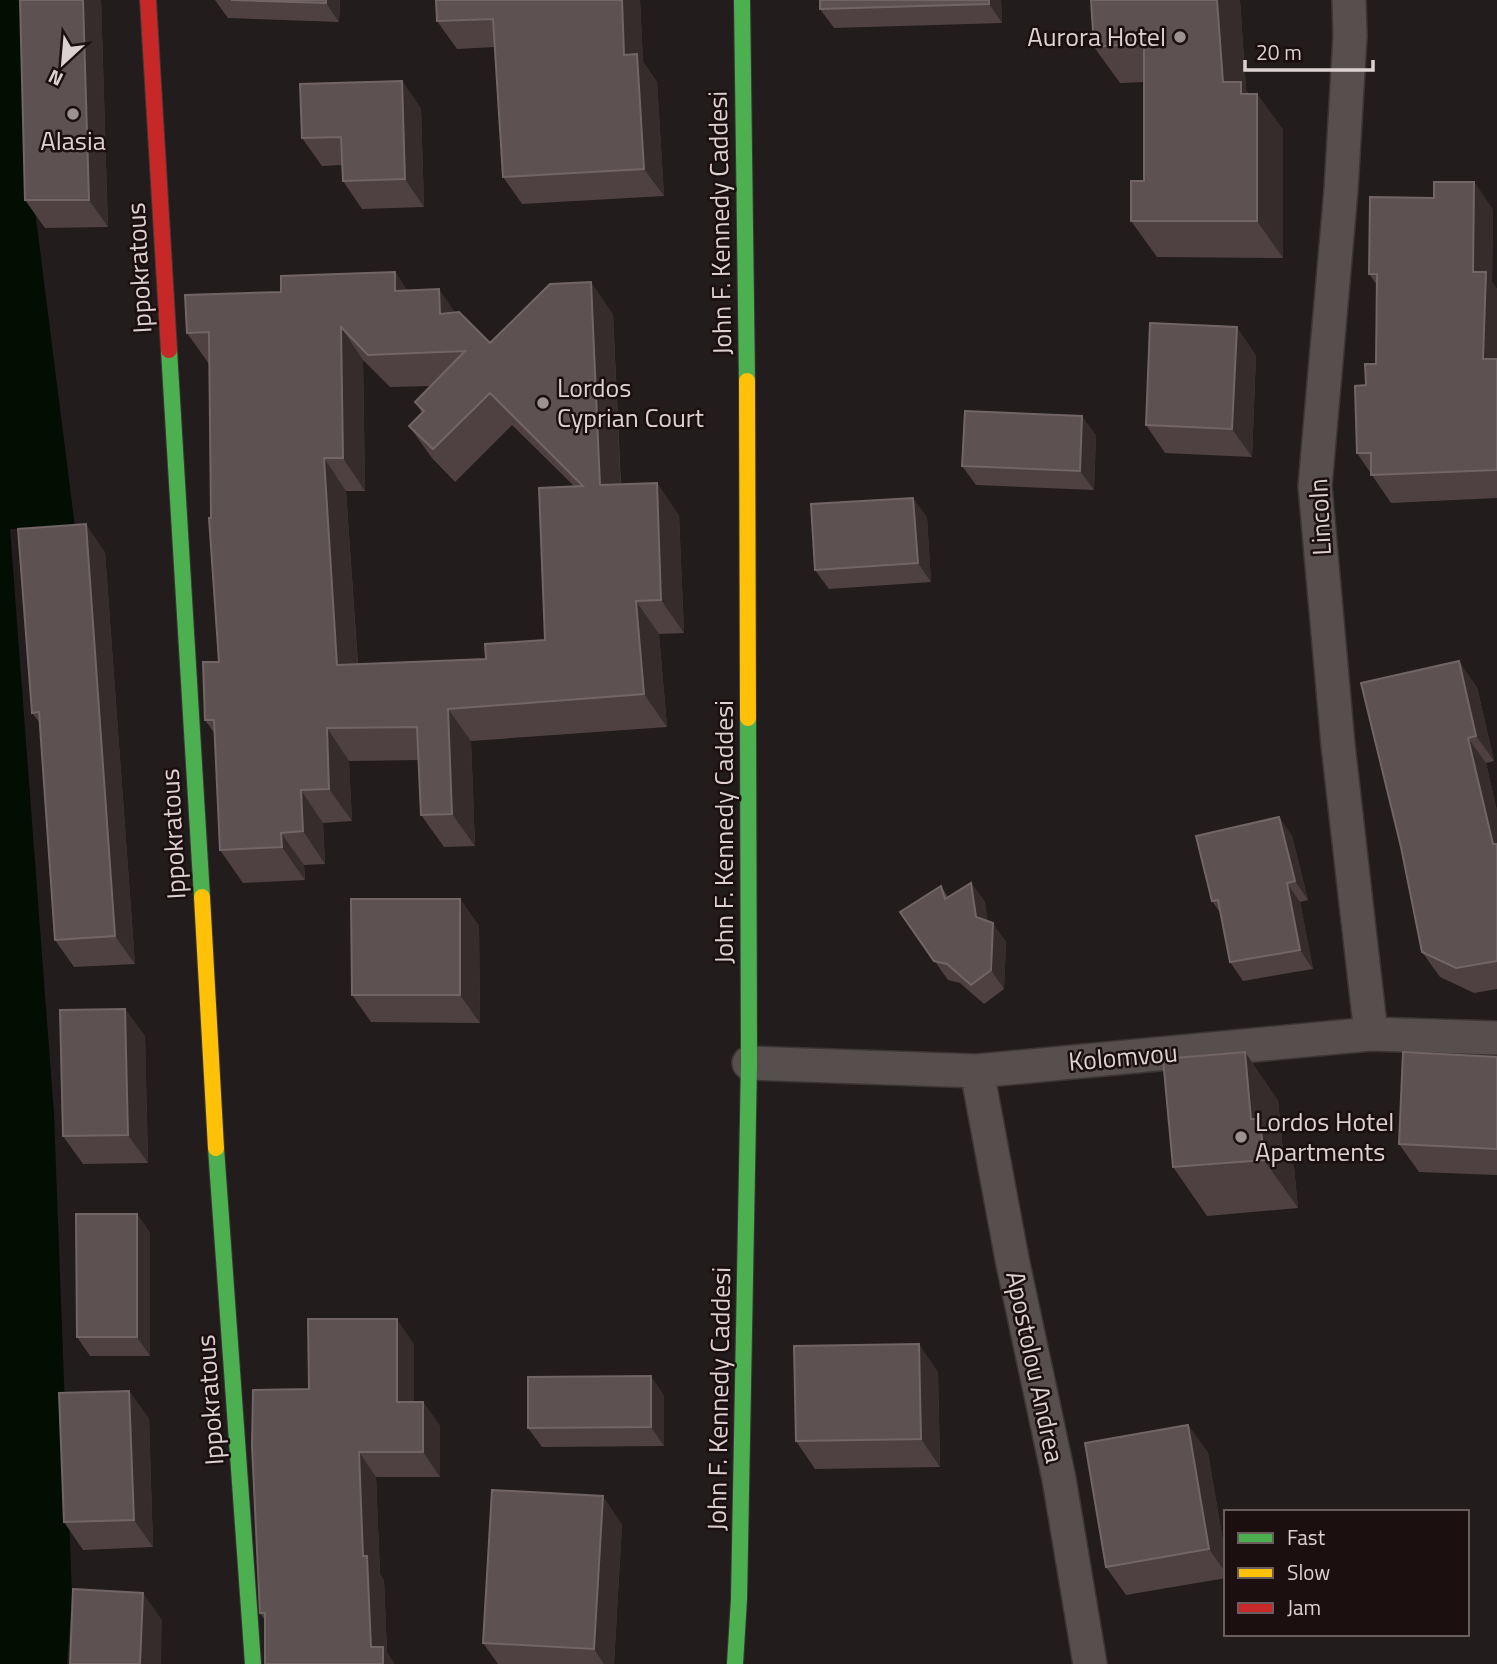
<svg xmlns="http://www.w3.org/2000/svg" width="1497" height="1664" font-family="'Titillium Web',sans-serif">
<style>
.water{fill:#030e03}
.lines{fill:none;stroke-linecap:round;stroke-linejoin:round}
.street-casing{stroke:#3b3636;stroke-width:36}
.fast-casing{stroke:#3b3636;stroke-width:18}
.slow-casing{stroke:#3b3636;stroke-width:18}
.jam-casing{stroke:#3b3636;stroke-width:18}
.street{stroke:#574e4e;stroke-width:33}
.fast{stroke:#4caf50;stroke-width:16}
.slow{stroke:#ffc107;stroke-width:16}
.jam{stroke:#c62828;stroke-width:16}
.wall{fill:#4f4142;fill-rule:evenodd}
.shaded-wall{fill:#362c2c}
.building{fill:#5e5151;stroke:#726566;stroke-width:2;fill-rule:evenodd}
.poi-dot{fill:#9c9292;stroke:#1c0f0f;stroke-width:2.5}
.labels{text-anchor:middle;stroke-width:5;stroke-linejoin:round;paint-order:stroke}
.poi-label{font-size:26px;fill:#ddd2d2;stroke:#1c0f0f;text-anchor:start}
.street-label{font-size:26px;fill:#ddd2d2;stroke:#1c0f0f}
</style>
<rect width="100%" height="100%" fill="#221c1c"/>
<!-- water -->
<path class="water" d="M0,0H30L29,163L75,527L10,529L54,1114L72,1597L67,1664H0Z"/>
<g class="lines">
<defs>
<path id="street" d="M1349,0L1350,36L1341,190L1315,486L1338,745L1371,1034
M749,1063L977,1071L1371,1034L1497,1038
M977,1071L1012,1259L1059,1479L1090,1664"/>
<path id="fast" d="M742,0L747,381
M169,350L202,897
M216,1148L253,1664
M735,1664L739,1599L749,1063L748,718"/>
<path id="slow" d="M747,381L748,718
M202,897L216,1148"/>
<path id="jam" d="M148,0L169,350"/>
</defs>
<!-- street casing -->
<use href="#street" class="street-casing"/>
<!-- fast casing -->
<use href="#fast" class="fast-casing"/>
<!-- slow casing -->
<use href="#slow" class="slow-casing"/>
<!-- jam casing -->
<use href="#jam" class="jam-casing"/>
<!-- street -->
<use href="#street" class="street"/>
<!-- fast -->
<use href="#fast" class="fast"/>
<!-- slow -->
<use href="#slow" class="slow"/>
<!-- jam -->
<use href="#jam" class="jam"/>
</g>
<!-- wall -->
<path class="wall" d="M20,0H101L108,227L45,228L25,200Z
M215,0H340L339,22L228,18Z
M436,0H640L643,62L657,82L664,196L522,204L503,177L495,47L457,49L437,21Z
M820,0H1001L1002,23L834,28L820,9Z
M1091,0H1240L1246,90L1249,94H1257L1283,130V258L1157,257L1131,221L1144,181V82L1120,83L1094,47Z
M402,81L421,109L424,207L362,209L343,181L342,165L322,166L302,138Z
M1474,182L1493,210L1492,282L1497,289V498L1391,503L1357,453L1366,385L1376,364L1377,285L1369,274L1434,198Z
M395,272L407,290L456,313L490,343L613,314L621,484L679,515L684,633L659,634L667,727L471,741L475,846L444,847L421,815L419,760L349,761L352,821L323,823L325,864L304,865L305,880L243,883L220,850L215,734L205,720L219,662L209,364L187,333L281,292ZM363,360L390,387L431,386L415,402L422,413L409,426L432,458L455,482L512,425L574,486L545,640L486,659L358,664L346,491H365Z
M1256,355L1252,457L1165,453L1146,425Z
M1096,435L1094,490L976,485L962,466Z
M927,517L931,582L829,589L815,570Z
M105,552L135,964L74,967L55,940L40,723L32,713Z
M1477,687L1494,761L1486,763L1497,811V989L1474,993L1440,977L1422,952Z
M1279,817L1292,836L1308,900L1300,902L1313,969L1243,981L1230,962L1221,914L1212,901Z
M971,883L985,902L987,921L1006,942L1004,989L984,1004L960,983L948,980L900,912L941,886L948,897Z
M460,899L479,926L480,1023L371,1022L352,995Z
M125,1009L145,1036L148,1163L83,1164L63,1136Z
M1497,1057V1175L1419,1172L1399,1144Z
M1278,1100L1283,1151L1294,1167L1298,1208L1207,1216L1173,1167Z
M137,1214L150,1233V1356H90L77,1337Z
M414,1344V1402H423L440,1426V1477H376L380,1574L384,1580L387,1652L265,1620L260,1613L309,1389Z
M938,1372L940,1467L815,1469L796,1441Z
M664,1395V1446L542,1447L528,1428Z
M149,1418L153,1547L83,1550L64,1522Z
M1188,1425L1208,1453L1226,1559V1578L1126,1595L1106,1567Z
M622,1524L614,1664H498L483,1643Z"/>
<!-- shaded-wall -->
<path class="shaded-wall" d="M83,0H101L108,227L89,200Z
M326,0H340L339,22L326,3Z
M622,0H640L643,62L657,82L664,196L644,169L624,55Z
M989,0H1001L1002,23L989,4Z
M1217,0H1240L1246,90L1257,106V94L1283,130V258L1257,221L1223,82Z
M402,81L421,109L424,207L405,179Z
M1474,182L1493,210L1492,282L1497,289V378L1483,359L1473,272Z
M395,272L417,305L395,291Z
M591,282L613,314L622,518L600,485Z
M439,289L462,322L440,314Z
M341,327L363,360L365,491L343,458Z
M1237,327L1256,355L1252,457L1232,429Z
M1082,416L1096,435L1094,490L1080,471Z
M324,458L346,491L360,698L337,665Z
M657,483L679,515L684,633L661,600Z
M913,498L927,517L931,582L918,563Z
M86,524L105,552L135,964L115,936Z
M636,601L659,634L667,727L644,694Z
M1459,661L1477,687L1494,761L1476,736Z
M448,709L471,741L475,846L452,814Z
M327,728L349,761L352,821L329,789Z
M1468,738L1486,763L1497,811V850L1493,844Z
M301,790L323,823L325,864L303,831Z
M1279,817L1292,836L1308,900L1295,881Z
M281,833L304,865L305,880L282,847Z
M971,883L985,902L990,936L976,917Z
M1287,883L1300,902L1313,969L1300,950Z
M460,899L479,926L480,1023L460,995Z
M993,923L1006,942L1004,989L991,970Z
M125,1009L145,1036L148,1163L128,1135Z
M1245,1052L1278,1100L1283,1151L1294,1167L1298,1208L1264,1160L1251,1119Z
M137,1214L150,1233V1356L137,1337Z
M397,1319L414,1344V1426L397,1402Z
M919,1344L938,1372L940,1467L921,1439Z
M651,1376L664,1395V1446L651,1427Z
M129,1391L149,1418L153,1547L134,1520Z
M423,1402L440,1426V1477L423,1452Z
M1188,1425L1208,1453L1226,1559V1573L1209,1549Z
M359,1452L376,1477L380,1574L384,1580L387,1652L395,1664H383L371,1647L363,1556Z
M603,1496L622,1524L614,1664H604L594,1649Z
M143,1593L162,1620L161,1664H140Z"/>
<!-- building -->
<path class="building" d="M20,0H83L89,200H25Z
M231,0H326V3Z
M436,0H622L624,55L637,54L644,169L503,177L493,19L437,21Z
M820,0H989V4L820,9Z
M1091,0H1217L1223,82H1241V94H1257V221H1131V181H1144V43L1094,47Z
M402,81L405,179L343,181L341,137L302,138L300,84Z
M1434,182H1474L1473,272H1486L1483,359H1497V470L1371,475V453H1357L1355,386L1366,385L1365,364H1376L1377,274H1369L1370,197L1434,198Z
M395,272V291L439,289L440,314L459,312L490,343L550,284L591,282L600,485L657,483L661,600L636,601L644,694L448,709L452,814L421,815L417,727L327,728L329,789L301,790L303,831L281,833L282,847L220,850L214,720H205L203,662H219L209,518H211L209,332L187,333L185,295L281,292V276ZM341,327L368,355L465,351L415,402L424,411L409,426L433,449L490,393L583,486L539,488L545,640L485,644L486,659L337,665L324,458H343Z
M1150,323L1237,327L1232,429L1146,425Z
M965,411L1082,416L1080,471L962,466Z
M913,498L918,563L815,570L811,504Z
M86,524L115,936L55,940L39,712L32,713L18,529Z
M1459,661L1476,736L1468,738L1493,844H1497V961L1456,968L1422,952L1401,847L1361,683Z
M1279,817L1295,881L1287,883L1300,950L1230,962L1218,900L1212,901L1196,836Z
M971,883L976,917L993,923L991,970L971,985L947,964L934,961L900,912L941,886L945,899Z
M351,899H460V995H352Z
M125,1009L128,1135L63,1136L60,1010Z
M1245,1052L1251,1119H1260L1264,1160L1173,1167L1163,1059Z
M1403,1052L1497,1057V1149L1399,1144Z
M76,1214H137V1337H77Z
M308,1319H397V1402H423V1452H359L363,1556H367L371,1647H383V1664H265V1613H260L252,1446L253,1390L309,1389Z
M919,1344L921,1439L796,1441L794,1346Z
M651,1376V1427L528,1428V1377Z
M129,1391L134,1520L64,1522L59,1393Z
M1188,1425L1209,1549L1106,1567L1085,1443Z
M492,1490L603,1496L594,1649L483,1643Z
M73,1589L143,1593L140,1664H70Z"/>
<!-- markers -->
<g class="poi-dot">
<circle cx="1180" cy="37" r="7"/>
<circle cx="73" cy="114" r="7"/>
<circle cx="543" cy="403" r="7"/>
<circle cx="1241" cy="1137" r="7"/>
</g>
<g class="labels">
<!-- poi labels -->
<g class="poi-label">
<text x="1166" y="46" text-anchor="end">Aurora Hotel</text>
<text x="73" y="150" text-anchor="middle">Alasia</text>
<text x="557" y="397">Lordos<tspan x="557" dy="30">Cyprian Court</tspan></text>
<text x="1255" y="1131">Lordos Hotel<tspan x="1255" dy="30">Apartments</tspan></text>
</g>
<!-- street labels -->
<g class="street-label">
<text transform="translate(720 223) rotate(-91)" y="9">John F. Kennedy Caddesi</text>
<text transform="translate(139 268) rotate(-93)" y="9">Ippokratous</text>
<text transform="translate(1320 517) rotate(-93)" y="9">Lincoln</text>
<text transform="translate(724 832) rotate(-90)" y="9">John F. Kennedy Caddesi</text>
<text transform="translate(173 834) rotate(-93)" y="9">Ippokratous</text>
<text transform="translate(1123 1057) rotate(-5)" y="9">Kolomvou</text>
<text transform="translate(1035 1367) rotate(78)" y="9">Apostolou Andrea</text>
<text transform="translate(719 1399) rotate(-89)" y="9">John F. Kennedy Caddesi</text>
<text transform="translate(210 1400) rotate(-94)" y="9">Ippokratous</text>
</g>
</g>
<!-- legend -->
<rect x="1224" y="1510" width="245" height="126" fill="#1c0f0f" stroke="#695d5d" stroke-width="2"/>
<rect x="1238" y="1533" width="35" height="10" fill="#4caf50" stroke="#695d5d" stroke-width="2"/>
<text x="1287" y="1545" font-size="21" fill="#ddd2d2">Fast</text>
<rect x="1238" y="1568" width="35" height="10" fill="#ffc107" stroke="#695d5d" stroke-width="2"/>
<text x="1287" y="1580" font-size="21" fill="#ddd2d2">Slow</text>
<rect x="1238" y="1603" width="35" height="10" fill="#c62828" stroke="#695d5d" stroke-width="2"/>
<text x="1287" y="1615" font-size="21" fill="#ddd2d2">Jam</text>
<!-- north arrow -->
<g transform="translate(63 63) rotate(206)" stroke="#1c0f0f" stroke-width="5" paint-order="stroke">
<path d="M0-5L12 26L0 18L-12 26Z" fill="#ddd2d2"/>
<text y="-10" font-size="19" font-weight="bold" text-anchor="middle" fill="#ddd2d2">N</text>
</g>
<!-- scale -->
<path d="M1245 60v10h128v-10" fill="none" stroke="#ddd2d2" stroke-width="3.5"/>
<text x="1256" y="60" font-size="21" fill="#ddd2d2" stroke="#1c0f0f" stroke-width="5" paint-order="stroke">20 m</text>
</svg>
